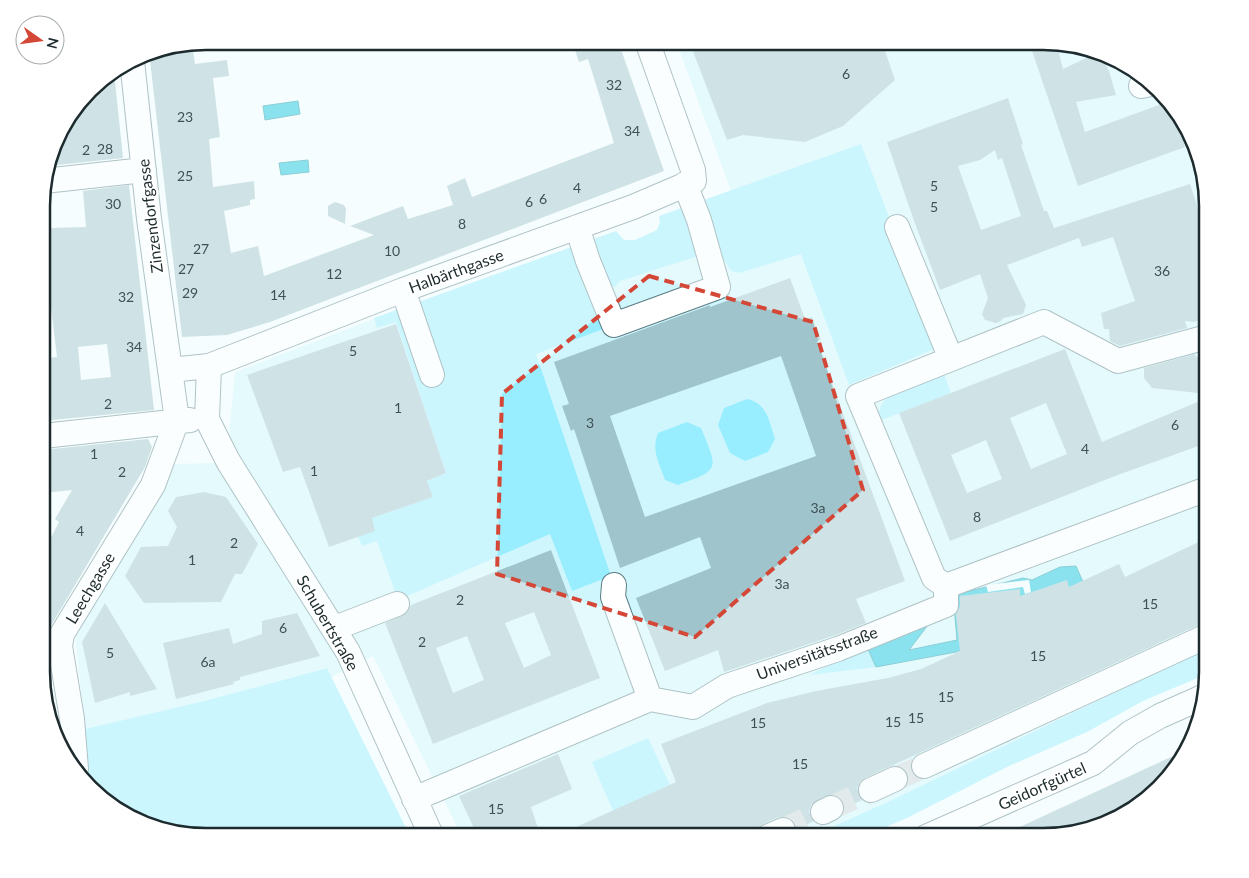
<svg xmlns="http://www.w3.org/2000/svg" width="1249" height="878" font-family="Lato,sans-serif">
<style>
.built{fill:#d0f6fd}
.green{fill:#98eefe}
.water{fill:#05c2d9;stroke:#0c95a6}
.pier{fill:#f5fdfe}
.building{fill:#9fc4cb;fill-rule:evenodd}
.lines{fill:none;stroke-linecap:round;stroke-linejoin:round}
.minor-tunnel{stroke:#cad3d4;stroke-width:24;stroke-dasharray:24 12;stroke-linecap:butt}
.minor-casing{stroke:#5a7c83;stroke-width:26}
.minor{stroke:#fff;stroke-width:24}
.marked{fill:none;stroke:#d44736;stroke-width:4;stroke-dasharray:10 6;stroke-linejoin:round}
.labels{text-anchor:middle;stroke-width:5;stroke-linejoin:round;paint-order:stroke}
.number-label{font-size:14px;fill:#3e5155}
.street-label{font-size:16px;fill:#1d2b2e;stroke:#fff}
.rim{fill:none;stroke:#1d2b2e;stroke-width:2.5}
</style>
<rect width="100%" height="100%" fill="#f5fdfe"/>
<!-- built -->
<path class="built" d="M676,41L1054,42L1096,50L1143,75L1179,116L1181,129L1207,211V656L828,837H462L373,656L331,677L326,668L208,700L85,729L75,636L162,491L174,464L219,463L228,445L235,372L392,312L616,231L624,240H635L657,230L660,222L659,216L731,191Z"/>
<!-- green -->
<path class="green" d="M861,144L939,347L849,385L801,254L739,273L731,271L721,255L698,256L620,281L616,286L609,287L614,325L536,354L611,576L572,591L550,534L398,600L377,541L362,546L353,525L432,497L427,481L446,473L396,322L377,328L374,318L616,231L624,240H635L657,230L660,222L659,216Z
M943,371L951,393L879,421C874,390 921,381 943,371Z
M747,399C767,403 769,421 775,439L768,452L745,461L730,453L718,425L724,408Z
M687,422L701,428C718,469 721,470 678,485L665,480C659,463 651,450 658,433Z
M867,647L876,667L809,675Z
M1207,648V674L1143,701L1087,732L1009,766L909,817L863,837H810L892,800Z
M327,668L410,836H195L153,828L106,803L87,782L85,729L208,700Z
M648,738L670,785L613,811L592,762Z"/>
<!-- water -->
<path class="water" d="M298,101L300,114L265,120L263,106Z
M308,160L309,172L281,175L279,163Z
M1076,566L1088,593L956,652L876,667L867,647L931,621L909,650L957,640L953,595L1023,578L1032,580L1060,567Z"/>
<!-- pier -->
<path class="pier" d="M1029,580L1031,592L1025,594L1023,587L988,592L986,585Z"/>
<!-- building -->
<path class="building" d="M572,41H618L664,171L270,322L227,335L182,337L149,52L192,44L195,64L227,60L229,76L213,78L220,137L209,139L213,187L254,181L255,199L250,200V205L224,211L231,253L258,246L264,276L374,235L350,226L403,206L408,219L453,205L447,186L465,178L472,197L614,143L588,59L579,62Z
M689,41L882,42L895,80L843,126L805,142L743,135L727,140Z
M1029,42H1056L1063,69L1099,52L1109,71L1116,95L1076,102L1085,132L1167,102L1174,110L1185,147L1078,186Z
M114,72L123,158L48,166L58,133L97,82Z
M1008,98L1023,144L1021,145L1044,211H1047L1054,228L1190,184L1207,235V317L1194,322L1185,321L1187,328L1120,346L1110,341L1109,329H1104L1101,313L1135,301L1113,237L1082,247L1079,238L1007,265L1026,305L1023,314L1003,318L1001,321L996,323L985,320L982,314L988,298L980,274L940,290L914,221L887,142ZM995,150L998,160L1002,158L1021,216L981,230L958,166L980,160Z
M129,185L154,410L43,421V358L57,357L48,282H43V244L51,242L49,228L86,227L83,191ZM107,344L111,377L81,380L78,347Z
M335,202L344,205L346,209L345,224L328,216V206Z
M790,278L805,319L812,317L821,340L817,341L837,397L905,581L856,599L866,623L833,636L724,672L718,650L665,671L636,598L711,568L700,537L620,568L574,429L571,431L562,406L569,404L554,362L710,305V307ZM781,356L816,456L645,517L610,416Z
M396,324L446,473L427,481L433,497L372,518L375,531L329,547L300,467L283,472L247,375Z
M1065,349L1102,442L1207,398V443L1115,476L950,541L899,413ZM1046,403L1067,454L1031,469L1010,418ZM986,440L1002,479L967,493L951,455Z
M1195,354L1196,357L1207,354V394L1152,388L1144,378V368Z
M148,439L152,447L145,467L43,639V553L59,522L55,519L72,490L43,493V450Z
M204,492L226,497L258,544L242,574H235L221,602L144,603L125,576L141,547L168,546L177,527L168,511L176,497Z
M1207,538V621L865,778L857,788L862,800L845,808L843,801L838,796H825L811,805L809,812L814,821L796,830L791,819L778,817L761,825L752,832L753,837H554L676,782L661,744L767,703L816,691L888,678L921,669L960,651L956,614L960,606V596L1020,589V596L1067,580L1069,587L1119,564L1125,577Z
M551,550L600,678L433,744L385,623L407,613L411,605ZM534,612L551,655L524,668L505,623ZM467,636L484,680L453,693L436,648Z
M105,603L157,689L130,696V692L95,703L82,642Z
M297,613L320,656L240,677V680L233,682L234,684L176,699L163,643L229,628L233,644L262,634V621Z
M1186,750L1174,772L1116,820L1044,837H998Z
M558,754L572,789L531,807L541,837H478L459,796Z"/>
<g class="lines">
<!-- minor-tunnel -->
<path class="minor-tunnel" d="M895,779L924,766
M831,808L871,790
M783,830L823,812"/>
<defs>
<path id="minor" d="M1141,86L1151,84
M44,181L144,170
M577,227L588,261L614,325L718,287L699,220L685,184
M897,227L951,359
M403,290L432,375
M209,366L207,419L228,461L348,652L432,837
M170,370L209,366L403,290L633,207L694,181L693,170L647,41
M43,436L190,420
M614,585L613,597L650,699
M946,586L934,578L858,396L1044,322L1118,361L1207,337
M335,628L397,604
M924,766L1207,636
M76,769L72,719L60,646L62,634L153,485L177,420L149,219L132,61
M871,790L895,779
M414,799L650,699L693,707L727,686L838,649L946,605V586L1207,489
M823,812L831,808
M767,837L783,830
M926,837L1093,763L1130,733L1160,716L1205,696"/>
</defs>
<!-- minor casing -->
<use href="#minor" class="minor-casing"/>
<!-- minor -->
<use href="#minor" class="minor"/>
</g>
<!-- marked area -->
<path d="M0 0H1249V878H0ZM649,276L813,322L863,490L695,637L497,574L502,394Z" fill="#f5fdfe" fill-opacity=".55" fill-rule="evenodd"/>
<path class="marked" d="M649,276L813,322L863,490L695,637L497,574L502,394Z"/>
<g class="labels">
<!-- number labels -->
<g class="number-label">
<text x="846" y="79">6</text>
<text x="614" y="90">32</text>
<text x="185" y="122">23</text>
<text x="632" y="136">34</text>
<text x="105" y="154">28</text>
<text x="86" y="155">2</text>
<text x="185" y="181">25</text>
<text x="934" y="191">5</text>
<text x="577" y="193">4</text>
<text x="543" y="204">6</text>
<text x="529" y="207">6</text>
<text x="113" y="209">30</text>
<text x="934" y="212">5</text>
<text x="462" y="229">8</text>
<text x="201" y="254">27</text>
<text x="392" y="256">10</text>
<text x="186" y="274">27</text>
<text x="1162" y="276">36</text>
<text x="334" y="279">12</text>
<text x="190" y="298">29</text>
<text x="278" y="300">14</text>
<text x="126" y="302">32</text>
<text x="134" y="352">34</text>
<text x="353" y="356">5</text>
<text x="108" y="409">2</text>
<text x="398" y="413">1</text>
<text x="590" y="428">3</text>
<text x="1175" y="430">6</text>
<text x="1085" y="454">4</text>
<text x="94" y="459">1</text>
<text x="314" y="476">1</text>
<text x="122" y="477">2</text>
<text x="818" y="513">3a</text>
<text x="977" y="522">8</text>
<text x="80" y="536">4</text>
<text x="234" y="548">2</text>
<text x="192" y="565">1</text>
<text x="782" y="589">3a</text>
<text x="460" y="605">2</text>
<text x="1150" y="609">15</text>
<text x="283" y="633">6</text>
<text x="422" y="647">2</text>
<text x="110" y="658">5</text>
<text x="1038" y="661">15</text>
<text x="208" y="667">6a</text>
<text x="946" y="702">15</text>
<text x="916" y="723">15</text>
<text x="893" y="727">15</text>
<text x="758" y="728">15</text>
<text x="800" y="769">15</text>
<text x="496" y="814">15</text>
</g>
<!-- street labels -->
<g class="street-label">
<text transform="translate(150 216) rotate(-97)" y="6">Zinzendorfgasse</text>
<text transform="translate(456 271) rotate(-20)" y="6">Halbärthgasse</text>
<text transform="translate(90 588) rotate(-59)" y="6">Leechgasse</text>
<text transform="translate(328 623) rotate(60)" y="6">Schubertstraße</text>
<text transform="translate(817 653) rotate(-20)" y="6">Universitätsstraße</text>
<text transform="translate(1042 786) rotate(-24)" y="6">Geidorfgürtel</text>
</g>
</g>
<!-- crop -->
<path d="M0 0H1249V878H0ZM206 50H1043A156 156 0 0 1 1199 206V672A156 156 0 0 1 1043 828H206A156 156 0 0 1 50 672V206A156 156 0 0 1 206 50Z" fill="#fff" fill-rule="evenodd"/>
<path class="rim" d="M206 50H1043A156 156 0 0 1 1199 206V672A156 156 0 0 1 1043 828H206A156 156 0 0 1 50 672V206A156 156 0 0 1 206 50Z"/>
<!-- north arrow -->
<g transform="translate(40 40) rotate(104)"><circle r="24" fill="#ffffff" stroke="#a5aaab"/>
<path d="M0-4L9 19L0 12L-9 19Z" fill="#d44736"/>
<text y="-8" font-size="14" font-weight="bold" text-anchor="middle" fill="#1d2b2e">N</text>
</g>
</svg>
